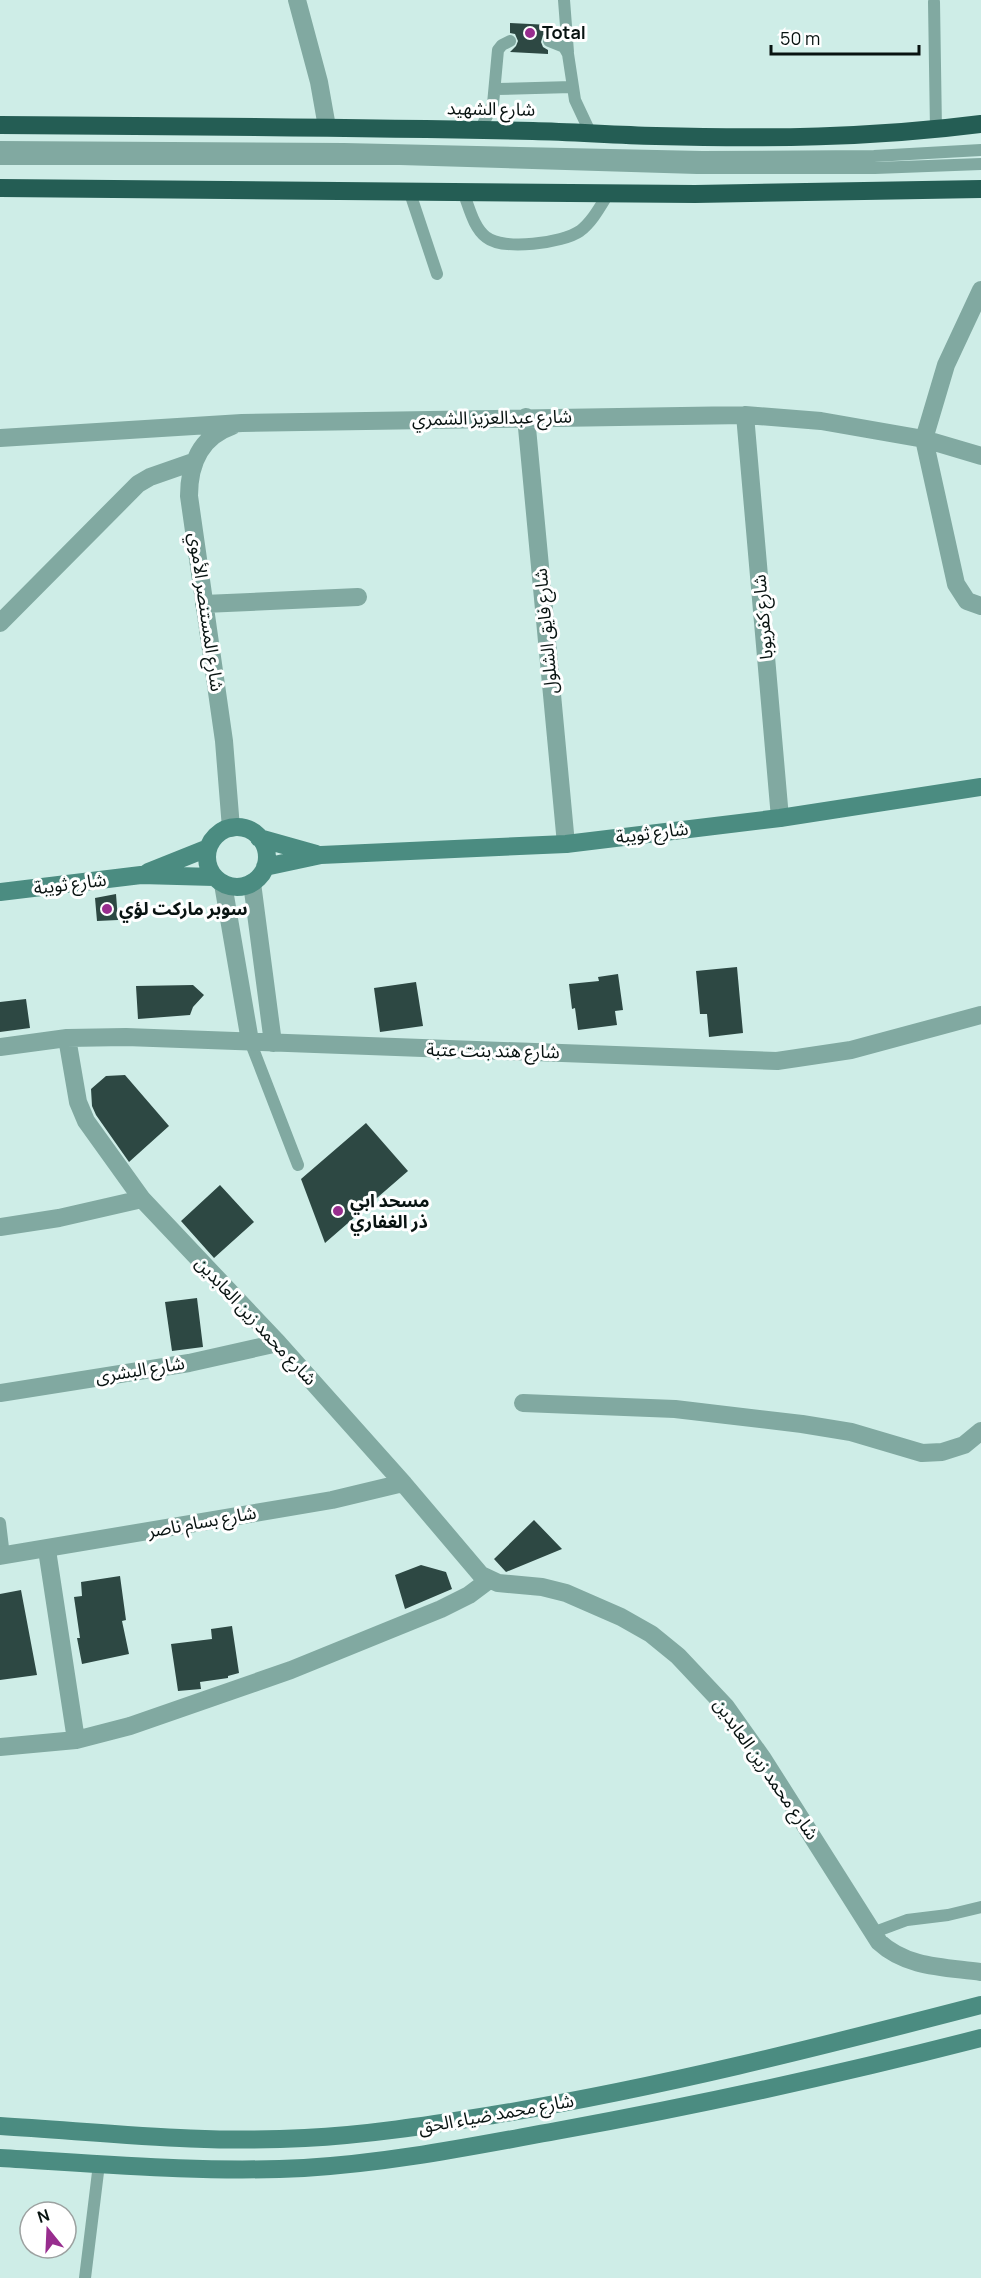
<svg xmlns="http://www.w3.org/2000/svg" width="981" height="2278" font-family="Manrope,'Noto Sans Arabic',sans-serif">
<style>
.building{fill:#2d4843}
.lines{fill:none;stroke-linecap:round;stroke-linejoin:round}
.lane{stroke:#81a9a1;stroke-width:12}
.street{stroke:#81a9a1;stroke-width:18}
.secondary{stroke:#4b8c81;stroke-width:18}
.highway{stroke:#245d54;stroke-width:18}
.poi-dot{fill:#982d8e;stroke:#fff;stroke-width:2}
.labels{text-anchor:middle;stroke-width:6;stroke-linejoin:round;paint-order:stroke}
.poi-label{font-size:18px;font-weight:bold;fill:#081311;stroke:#fff;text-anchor:start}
.street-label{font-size:18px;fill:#081311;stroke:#fff}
</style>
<rect width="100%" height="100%" fill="#ceede7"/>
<!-- building -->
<path class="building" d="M510,23L550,25L549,33L543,35L541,42L543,47L548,50V54L510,52L516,46L518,41L515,34L510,33Z
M116,894L118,920L97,921L95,898Z
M737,967L743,1033L709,1037L707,1014H700L696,971Z
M618,974L623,1010L615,1011L617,1025L578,1030L575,1008L572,1009L569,984L599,981L598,977Z
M416,982L423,1026L380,1032L374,988Z
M193,985L204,995L193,1007L190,1015L138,1019L136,986Z
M26,999L30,1028L0,1032V1002Z
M125,1075L169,1126L129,1162L96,1115L92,1106L91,1089L106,1076Z
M366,1123L408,1171L325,1243L301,1179Z
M220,1185L254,1222L214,1258L181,1221Z
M197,1298L203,1347L172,1351L165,1302Z
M534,1520L562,1549L506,1572L494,1559Z
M421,1565L446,1572L452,1589L405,1609L395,1575Z
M120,1576L126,1620L122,1621L129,1654L82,1664L77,1638H80L74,1597L82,1596L81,1582Z
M21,1590L37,1675L0,1680V1594Z
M232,1626L239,1673L228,1676V1678L200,1682L201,1689L178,1691L171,1644L212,1639L211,1629Z"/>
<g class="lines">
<!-- lane -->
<path class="lane" d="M564,0L568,52
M934,2L936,130
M549,41L564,47L568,54L575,100L590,132
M496,89L572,87
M480,130L493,104L498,50L502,45L510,41
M0,147L344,149L702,157L874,156L981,150
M0,159H400L697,168H875L981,164
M409,190L437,274
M463,192C469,206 473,227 486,237C503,251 563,243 580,231C592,222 600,207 608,194
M250,1041L298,1165
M0,1523L4,1556
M872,1933L907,1920L948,1915L981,1907
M85,2278L99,2164"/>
<!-- street -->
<path class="street" d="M297,0L319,82L327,127
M981,290L946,365L924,439L956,584L967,601L981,606
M745,415L780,818
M526,417L566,844
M0,438L242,423L745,415L821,421L924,439L981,456
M204,604L358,597
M0,623L138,484L150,477L193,462
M231,828L224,741L189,496C189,465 200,437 232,426
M252,883L273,1043
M223,884L250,1041
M67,1038L78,1102L86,1121L142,1199L278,1343L403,1483L481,1575L498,1583L542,1587L566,1593L621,1617L651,1634L678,1656L726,1707L763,1759L879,1942C907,1968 945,1967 981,1972
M0,1047L67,1038L126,1037L777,1061L851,1050L981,1015
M0,1227L59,1218L142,1199
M0,1393L189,1363L278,1343
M523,1403L675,1409L802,1424L851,1432L922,1453L942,1452L964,1445L981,1431
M47,1550L76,1740
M0,1556L332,1500L403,1483
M0,1747L76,1740L130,1726L291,1670L441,1609L469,1595L489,1580"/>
<!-- secondary -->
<path class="secondary" d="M207 857a30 30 0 1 1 60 0a30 30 0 1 1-60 0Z
M259,838L316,854
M265,867L321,855L566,844L780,818L981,787
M148,872L208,848
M0,892L141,875L214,877
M0,2126C101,2132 204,2144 305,2138C368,2135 430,2125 493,2115C658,2088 819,2047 981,2005
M0,2158C101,2164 203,2173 304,2168C390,2163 473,2146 556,2131C699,2105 841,2074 981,2038"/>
<!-- highway -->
<path class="highway" d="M0,125C178,126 355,127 533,131C574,132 615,135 656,136C764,139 873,138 981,124
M0,188L695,194L981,189"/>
</g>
<!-- markers -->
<g class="poi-dot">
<circle cx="530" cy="33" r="6"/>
<circle cx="107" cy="909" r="6"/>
<circle cx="338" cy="1211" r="6"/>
</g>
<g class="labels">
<!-- poi labels -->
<g class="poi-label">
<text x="542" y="39">Total</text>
<text x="119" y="915">سوبر ماركت لؤي</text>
<text x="350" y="1207">مسحد ابي<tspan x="350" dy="21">ذر الغفاري</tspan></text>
</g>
<!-- street labels -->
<g class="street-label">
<text transform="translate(491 109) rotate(1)" y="6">شارع الشهيد</text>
<text transform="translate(492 418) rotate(-1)" y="6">شارع عبدالعزيز الشمري</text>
<text transform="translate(206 612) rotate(82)" y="6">شارع المستنصر الأموي</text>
<text transform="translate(763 617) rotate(-95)" y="6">شارع كفريوبا</text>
<text transform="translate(546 631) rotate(-95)" y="6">شارع فايق الشلول</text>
<text transform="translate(652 833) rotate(-7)" y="6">شارع ثويبة</text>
<text transform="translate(70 884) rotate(-7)" y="6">شارع ثويبة</text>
<text transform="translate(493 1051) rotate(1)" y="6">شارع هند بنت عتبة</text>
<text transform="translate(256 1321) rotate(47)" y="6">شارع محمد زين العابدين</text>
<text transform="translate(140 1370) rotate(-9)" y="6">شارع البشرى</text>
<text transform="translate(202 1522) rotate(-10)" y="6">شارع بسام ناصر</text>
<text transform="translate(766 1769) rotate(55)" y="6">شارع محمد زين العابدين</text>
<text transform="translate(496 2114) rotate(-10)" y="6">شارع محمد ضياء الحق</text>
</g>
</g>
<!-- north arrow -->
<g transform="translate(48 2230) rotate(342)"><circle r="28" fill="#ffffff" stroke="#9ca1a0" stroke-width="1.5"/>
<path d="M0-4.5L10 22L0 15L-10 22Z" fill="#982d8e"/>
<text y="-9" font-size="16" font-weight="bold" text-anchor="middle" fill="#081311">N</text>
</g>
<!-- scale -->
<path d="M771 45v9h148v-9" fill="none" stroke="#081311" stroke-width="3"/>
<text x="780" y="45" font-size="18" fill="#081311" stroke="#ffffff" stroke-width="4.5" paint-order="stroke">50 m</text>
</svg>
